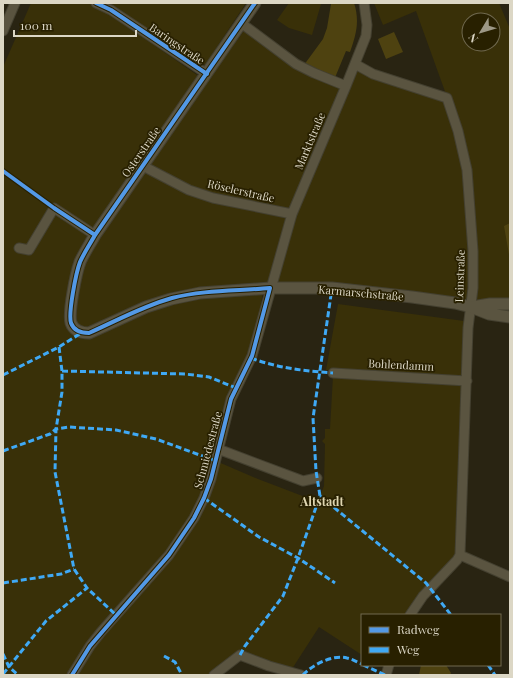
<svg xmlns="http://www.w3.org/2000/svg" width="513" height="678" font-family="'Playfair Display',serif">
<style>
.built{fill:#393008;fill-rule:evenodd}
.green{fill:#4e4210}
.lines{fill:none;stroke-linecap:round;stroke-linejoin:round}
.minor-casing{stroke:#444030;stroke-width:11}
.tertiary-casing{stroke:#444030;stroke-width:13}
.minor{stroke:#5a5440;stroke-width:9}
.tertiary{stroke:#5a5440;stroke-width:11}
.quiet{stroke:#3fa9f5;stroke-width:3;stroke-dasharray:6 3;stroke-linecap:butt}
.cycleway-casing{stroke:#282000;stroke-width:6}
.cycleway{stroke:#5399e6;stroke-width:4}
.labels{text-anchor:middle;stroke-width:3.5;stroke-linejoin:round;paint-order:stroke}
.street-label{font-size:11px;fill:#dcd7c5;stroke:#282000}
.neighbourhood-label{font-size:12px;font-weight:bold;fill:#dfd6b1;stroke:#282000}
</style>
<rect width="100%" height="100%" fill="#292412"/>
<!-- built -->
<path class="built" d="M31,3H89L101,8L207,82L245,29L346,88L355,67L447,97L416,11L383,25L374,3H499L510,29V298L476,301L333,285L264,286L252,356L236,388L216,461L258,479L313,500L320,496L324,486L325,444L322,441L325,438V429H330L333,376V370H326L338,304L464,321L458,554L410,615H362V655L319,627L290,672L240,655L214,675H3V67ZM469,20H493V44H469Z
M101,3H246L205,65L161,37L111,7Z
M289,3H317L321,4L312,35L289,28L277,20Z"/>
<!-- green -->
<path class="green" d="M339,3H354C360,21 356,35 350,52L346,51L334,80L304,65L323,39L327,28L331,4Z
M394,32L403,52L386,59L378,39Z
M510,223V260L504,226Z
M421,665H446L451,673L450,675H419Z"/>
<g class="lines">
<defs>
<path id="minor" d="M96,3L111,10L207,74
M241,23L296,64L314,73L346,86
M3,31L15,3
M355,64L373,74L447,98L458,131L467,170L473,251V288L468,328L460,555L457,560L423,596L410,615
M143,166L189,190L213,198L292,214
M19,248L29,250L54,208L95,235
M333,373L467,381
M218,449L303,481L317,478
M460,555L510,577
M72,675L90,646L101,632L169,555L194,518L204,498L211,479L231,399L252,356L292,214L346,86L366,36L367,25L364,3
M214,675L240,655L269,666L301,675
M386,675L389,665"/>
<path id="tertiary" d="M255,3L95,235C90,244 84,253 80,262C76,273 68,313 71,323C74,331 82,333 89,333L146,307L171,299L200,293L270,288H332L412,297L455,303L471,307L489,314L510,317
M472,307L490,304H510"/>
</defs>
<!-- minor casing -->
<use href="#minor" class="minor-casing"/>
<!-- tertiary casing -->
<use href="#tertiary" class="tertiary-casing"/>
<!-- minor -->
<use href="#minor" class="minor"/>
<!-- tertiary -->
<use href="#tertiary" class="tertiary"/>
<!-- quiet -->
<path class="quiet" d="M59,347L62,371V392L56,429L55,472L74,569L87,588L116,615
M251,358C277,368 305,371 333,373
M62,371L185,374L209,377L236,388
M3,375L59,347L81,333
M3,451L50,434L56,429L69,427L116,430L156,439L216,461
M320,496L426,583L451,615
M204,498L259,537L298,558L335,583
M3,583L61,574L74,569
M3,654L9,667L18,675
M240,655L245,646L283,596L298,558L320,496L316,471L313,418L332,288
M164,656L175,662L182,675
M363,665L385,675
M488,665L495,675
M3,674L46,621L87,588
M303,675C312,665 333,654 347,658C352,659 357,662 362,664"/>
<defs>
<path id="cycleway" d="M96,3L111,10L207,74
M3,171L54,208L95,235
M72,675L90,646L169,555L194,518L204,498L211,479L231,399L252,356L270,288C237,291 203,290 172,298C143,306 116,321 89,333C82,333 74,331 71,323C68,313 76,273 80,262C84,253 90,244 95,235L255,3"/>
</defs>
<!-- cycleway casing -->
<use href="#cycleway" class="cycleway-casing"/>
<!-- cycleway -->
<use href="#cycleway" class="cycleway"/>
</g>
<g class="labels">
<!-- street labels -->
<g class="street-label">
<text transform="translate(177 44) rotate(34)" y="4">Baringstraße</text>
<text transform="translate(310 141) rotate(-67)" y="4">Marktstraße</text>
<text transform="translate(141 152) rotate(-55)" y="4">Osterstraße</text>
<text transform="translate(241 191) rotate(13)" y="4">Röselerstraße</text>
<text transform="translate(460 276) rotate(-88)" y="4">Leinstraße</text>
<text transform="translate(361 293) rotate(5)" y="4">Karmarschstraße</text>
<text transform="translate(401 365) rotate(3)" y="4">Bohlendamm</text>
<text transform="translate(208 450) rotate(-75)" y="4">Schmiedestraße</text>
</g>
<!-- neighbourhood labels -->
<g class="neighbourhood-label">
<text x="322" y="506">Altstadt</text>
</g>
</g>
<!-- border -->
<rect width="513" height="678" fill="none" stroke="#dcd7c5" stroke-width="8"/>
<!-- legend -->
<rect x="361" y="614" width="140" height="52" fill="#282000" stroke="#70694f"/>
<rect x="369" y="627" width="20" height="6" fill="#5399e6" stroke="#70694f"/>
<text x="397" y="634" font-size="12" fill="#dcd7c5">Radweg</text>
<rect x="369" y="647" width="20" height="6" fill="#3fa9f5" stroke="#70694f"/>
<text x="397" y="654" font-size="12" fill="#dcd7c5">Weg</text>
<!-- north arrow -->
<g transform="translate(481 32) rotate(232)"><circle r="19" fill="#282000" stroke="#70694f"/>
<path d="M0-3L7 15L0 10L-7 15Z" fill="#9d9886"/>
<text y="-6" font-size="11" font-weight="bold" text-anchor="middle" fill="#dcd7c5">N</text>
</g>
<!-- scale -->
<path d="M14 30v6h122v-6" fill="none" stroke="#dcd7c5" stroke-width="2"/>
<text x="20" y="30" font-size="12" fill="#dcd7c5" stroke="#282000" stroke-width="3" paint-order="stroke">100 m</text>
</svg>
